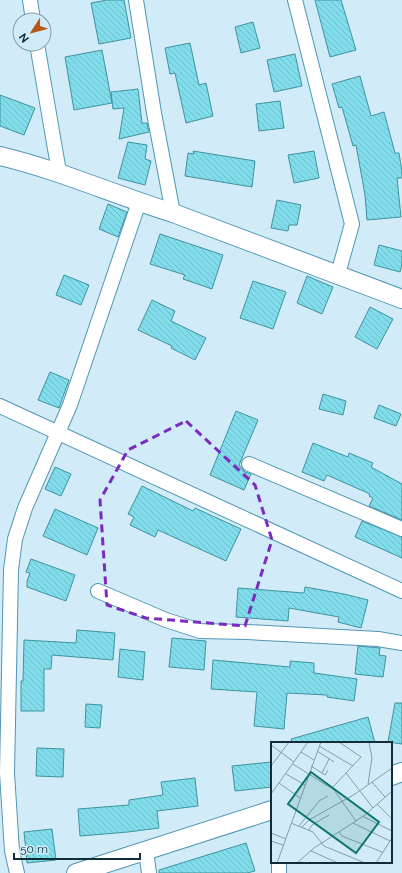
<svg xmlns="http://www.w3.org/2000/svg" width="402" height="873" font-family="Raleway,sans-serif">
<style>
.building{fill:url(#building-back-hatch);stroke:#3f939f}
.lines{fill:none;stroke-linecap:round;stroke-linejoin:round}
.minor-casing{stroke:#5196b3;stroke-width:16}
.tertiary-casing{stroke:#5196b3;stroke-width:20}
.minor{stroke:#fff;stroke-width:14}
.tertiary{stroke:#fff;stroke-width:18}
.marked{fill:none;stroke:#7b2cbf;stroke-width:3;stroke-dasharray:8 5;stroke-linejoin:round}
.inset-road{fill:none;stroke:#839fab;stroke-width:1}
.view{fill:#0f766e;fill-opacity:0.15;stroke:#0f766e;stroke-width:2}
.inset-edge{fill:none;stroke:#0f2c38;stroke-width:2}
</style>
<defs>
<pattern id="building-back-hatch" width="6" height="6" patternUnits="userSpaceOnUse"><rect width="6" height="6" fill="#81ddeb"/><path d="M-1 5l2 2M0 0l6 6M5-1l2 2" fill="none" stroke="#6ebeca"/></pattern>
</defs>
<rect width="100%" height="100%" fill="#d1ebf8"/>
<!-- building -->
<path class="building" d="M107,0H124L131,38L99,44L91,3Z
M315,0H341L356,50L330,57Z
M253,22L260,48L241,53L235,27Z
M190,43L199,85L206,83L213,116L186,123L175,73L170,74L165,48Z
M102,50L112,103L74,110L65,57Z
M295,54L302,86L274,92L267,60Z
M360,76L371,116L384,112L395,153H399L402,172V178H397L401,217L367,220L365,195L356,145L353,146L342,107L339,108L332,84Z
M138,89L142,123H147L149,132L119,139L124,108L113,109L111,92Z
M0,95L35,108L24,135L0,126Z
M280,101L284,128L259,131L256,104Z
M128,142L147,145L145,159L151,161L145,185L118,178Z
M193,151L255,161L252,187L185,176L188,153L194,154Z
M314,151L319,178L294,183L288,155Z
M277,200L301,205L297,225H289L288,231L271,228Z
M108,204L127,212L118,237L99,229Z
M160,234L223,255L212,289L183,279L185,275L150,264Z
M379,245L402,251V264L400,272L374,265Z
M64,275L89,285L81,305L56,295Z
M307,276L333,287L322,314L297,303Z
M253,281L286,292L273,329L240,318Z
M152,300L175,311L171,321L206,338L195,360L171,348L172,346L138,330Z
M370,307L393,319L377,349L355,337Z
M50,372L69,380L59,408L38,400Z
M323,394L346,401L343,415L319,409Z
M379,405L401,414L396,426L374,418Z
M236,411L258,420L239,465L245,472L251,474L244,490L210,475Z
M313,443L348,457L349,453L373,463L371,467L402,484V520L369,506L373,498L369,496L370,494L327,475L324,481L302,472Z
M55,467L71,474L61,496L45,489Z
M142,486L193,511L195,508L241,529L226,561L158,530L155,537L130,525L134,517L128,514Z
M55,509L98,528L87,555L43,536Z
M362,521L402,537V558L355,537Z
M31,559L75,575L66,601L27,587V581L30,573L26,572Z
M305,587L344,594L368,600L361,628L338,622L339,617L289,608L288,621L236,617L238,588L304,593Z
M77,630L115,633L113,660L52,655L51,669H44V711H21V681H23L24,640L76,643Z
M172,638L206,641L204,670L169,667Z
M358,646L380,648L379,655L386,656L383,677L355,674Z
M120,649L145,652L143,680L118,677Z
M213,660L290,667V661L314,663V673L357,679L354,701L327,697V695L287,693L284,729L254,726L257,692L211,689Z
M395,703H402V744L388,742Z
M86,704L102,705L100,728L85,727Z
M368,717L375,743H292L291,739Z
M37,748L64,749L63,777L36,776Z
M272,762V787L235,791L232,766Z
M195,778L198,806L157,811L159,828L128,832L80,836L78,809L129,805V800L163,795L161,782Z
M52,829L56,860L27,863L24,832Z
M246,843L255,871L247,873H159V870Z"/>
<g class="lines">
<defs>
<path id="minor" d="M30,0L33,20
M136,0L154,113L173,213
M295,0L352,224L338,274
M37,44L59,172
M0,406L402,591
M249,464L402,529
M98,591L166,620L200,631L247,632L378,639L402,643
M146,851L149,873
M279,862V873
M17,873L12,851L7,773L11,570L15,539L25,508L70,405L139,202"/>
<path id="tertiary" d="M0,156C59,170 115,195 173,213L402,299
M391,776L402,772
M76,873L272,810"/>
</defs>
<!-- minor casing -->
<use href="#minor" class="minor-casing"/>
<!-- tertiary casing -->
<use href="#tertiary" class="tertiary-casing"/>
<!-- minor -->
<use href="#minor" class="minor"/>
<!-- tertiary -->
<use href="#tertiary" class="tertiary"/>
</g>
<!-- marked area -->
<path class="marked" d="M186,421L255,485L272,540L245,626L146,618L107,605L100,500L128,450Z"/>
<!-- overview -->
<g transform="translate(271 742)">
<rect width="121" height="121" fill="#d1ebf8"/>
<path class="inset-road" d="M0,3L23,20M48,4L82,24M46,9L63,20M30,10L43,18M22,22L63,48L85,79M0,24L18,0M40,24L54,33L57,28M51,31L58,17M75,31L102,66M15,32L34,43M101,40L114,55M8,41L29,56M97,42L101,16L98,0M61,46L90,15L68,0M0,52L37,0M106,62L121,77M91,74L121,89M20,81L42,90L53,104L94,121M82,81L119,99M28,84L48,59L57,54M31,85L38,78L84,52L121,26M38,88L41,83L58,73M68,90L71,94L111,110M0,91L15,97M0,99L12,103M40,109L67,121M6,121L50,0M26,121L43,106L94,73L121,49M105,121L121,96"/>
<path class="view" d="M40,30L108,80L85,111L17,62Z"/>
<rect width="121" height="121" class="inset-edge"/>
</g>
<!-- north arrow -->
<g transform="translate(32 32) rotate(234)"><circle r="19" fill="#d1ebf8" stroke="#839fab"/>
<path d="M0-3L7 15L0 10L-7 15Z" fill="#b75616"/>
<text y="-6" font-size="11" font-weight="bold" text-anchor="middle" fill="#0f2c38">N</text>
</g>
<!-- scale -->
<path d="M14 853v6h126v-6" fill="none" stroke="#0f2c38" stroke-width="2"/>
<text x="20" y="853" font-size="12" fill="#0f2c38" stroke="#d1ebf8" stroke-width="3" paint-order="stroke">50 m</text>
</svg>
